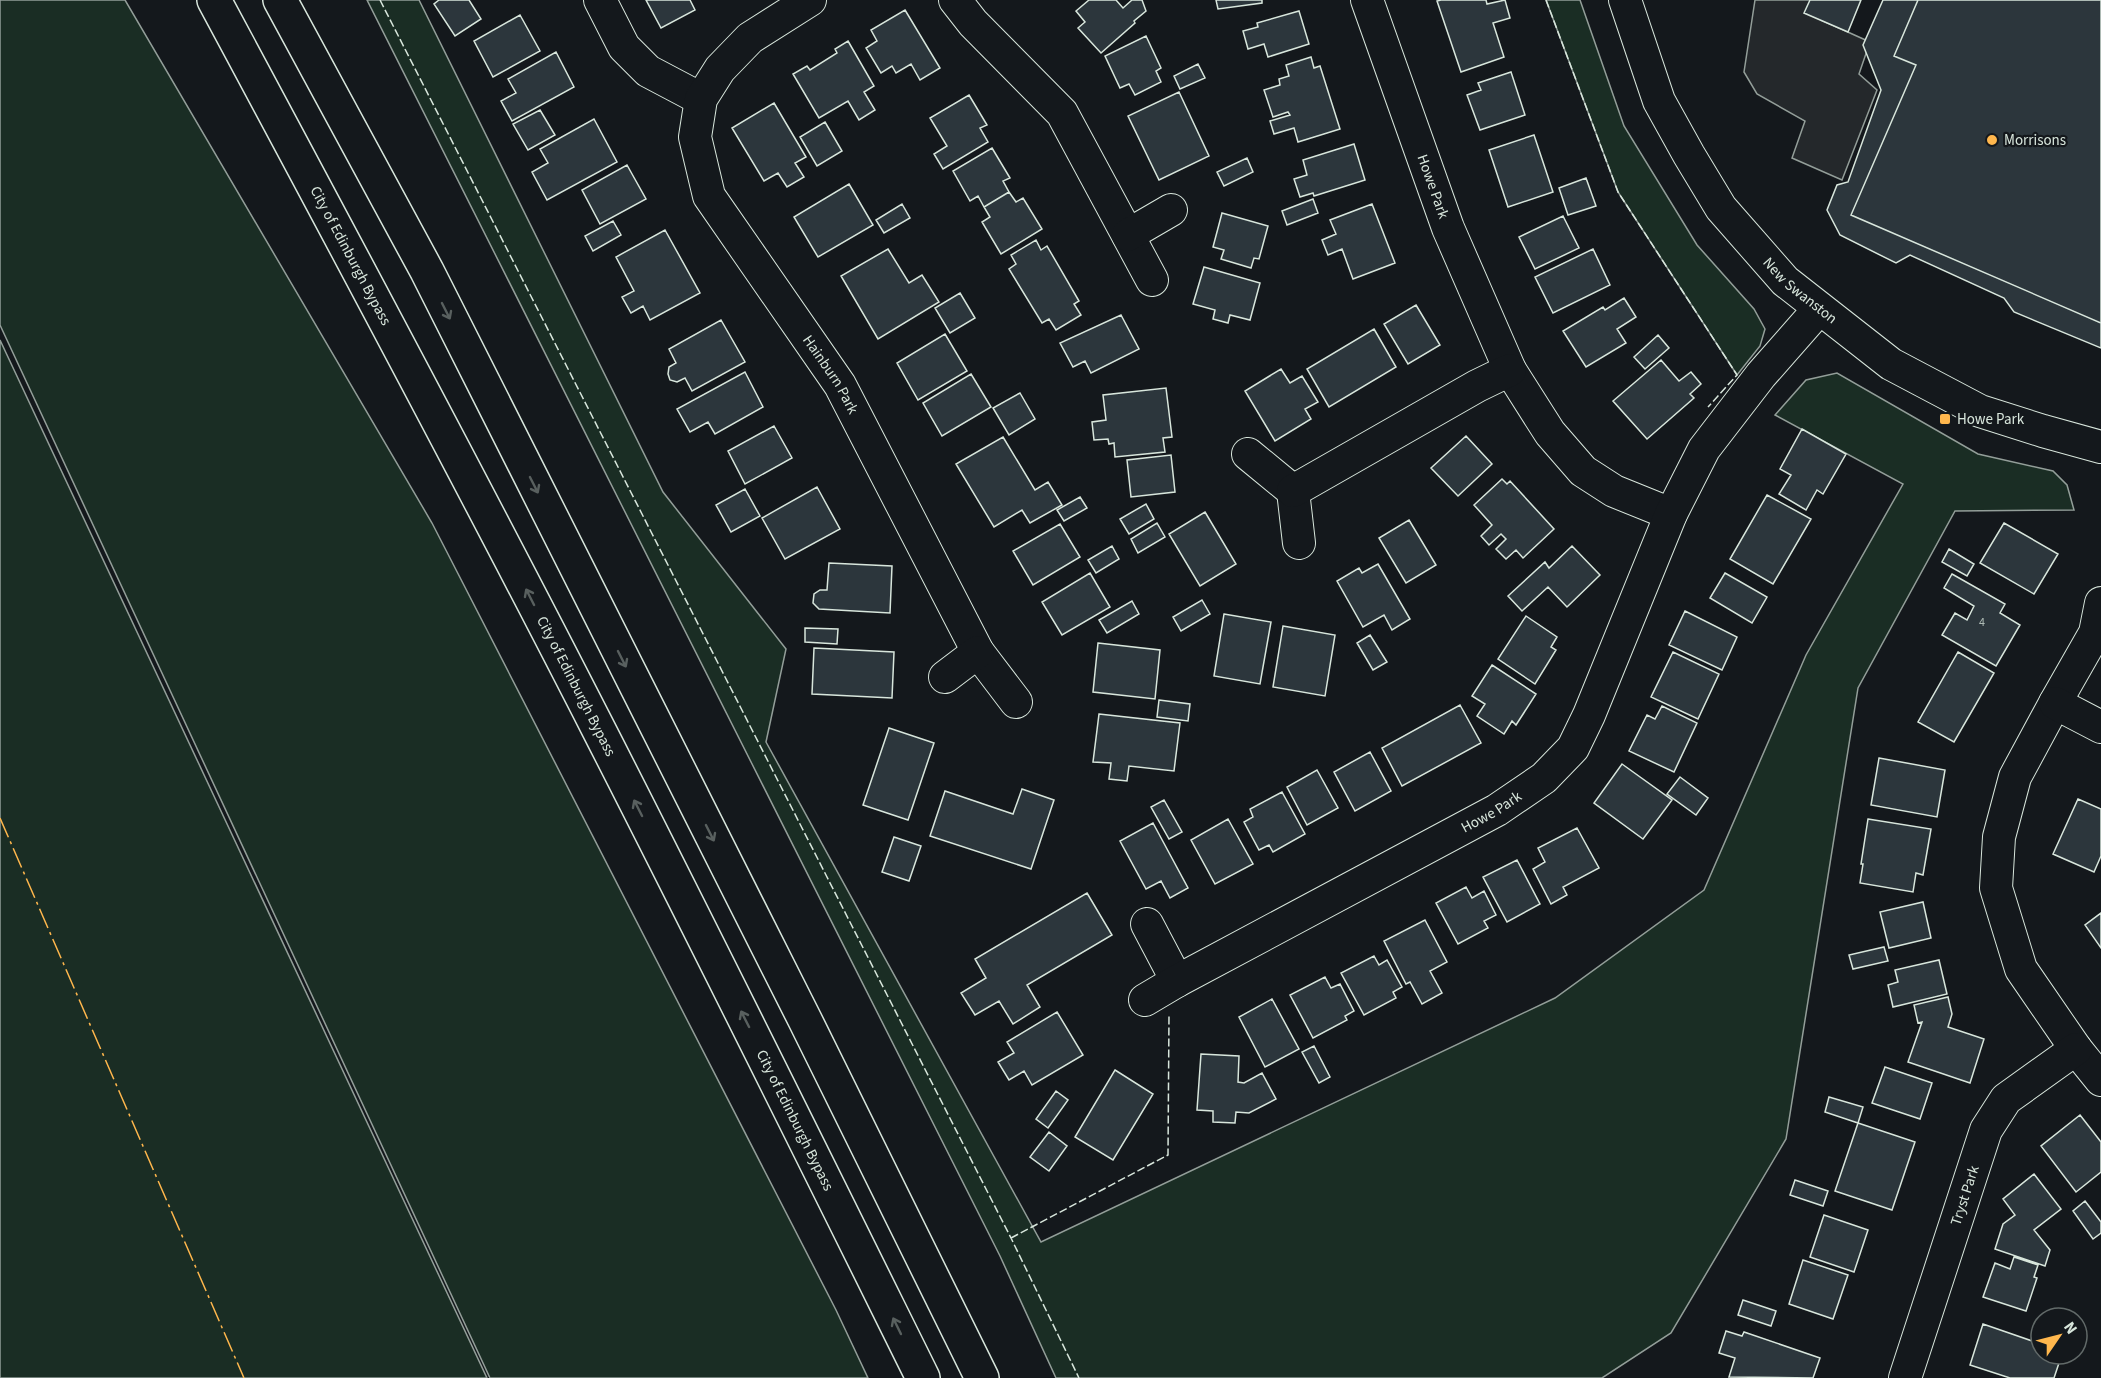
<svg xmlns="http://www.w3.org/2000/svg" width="2101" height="1378" font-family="'Source Sans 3',sans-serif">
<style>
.green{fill:#1a2d24;stroke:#939e99;stroke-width:1.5}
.parking{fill:#24282b;stroke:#939e99;stroke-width:1.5}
.building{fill:#2c363c;stroke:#d8e6dc;stroke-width:1.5}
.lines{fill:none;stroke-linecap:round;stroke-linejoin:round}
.street-casing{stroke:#d8e6dc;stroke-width:34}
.highway-casing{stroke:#d8e6dc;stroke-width:36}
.street{stroke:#14181c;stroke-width:32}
.highway{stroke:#14181c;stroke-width:33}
.fence{stroke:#d8e6dc;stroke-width:1.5;stroke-dasharray:8 3;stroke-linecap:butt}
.power{stroke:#ffb74d;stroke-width:1.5;stroke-dasharray:21 4.5 3 4.5;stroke-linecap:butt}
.oneway{stroke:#59605f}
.poi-dot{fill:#ffb74d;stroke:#14181c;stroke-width:2}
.labels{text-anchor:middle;stroke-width:4.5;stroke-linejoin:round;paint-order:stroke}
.number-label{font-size:12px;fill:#adbab4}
.poi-label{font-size:15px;fill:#d8e6dc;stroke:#14181c;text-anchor:start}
.street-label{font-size:15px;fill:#d8e6dc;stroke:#14181c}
</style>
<rect width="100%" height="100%" fill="#14181c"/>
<!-- green -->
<path class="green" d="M0,0H125L432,523L836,1310L868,1378H490L0,325Z
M367,0H419L663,492L786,649L766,742L1041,1242L1555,998L1704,890L1806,655L1903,484L1775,415L1806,380L1837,373L1978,454L2053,471L2067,485L2074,510L1955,511L1858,688L1786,1139L1671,1333L1602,1378H1056L1000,1256Z
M1546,0H1580L1624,126L1697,245L1754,309L1765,329L1760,346L1737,375L1618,192Z
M0,340L487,1378H0Z"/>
<!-- parking -->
<path class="parking" d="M1755,0H1828L1821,20L1870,42L1859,74L1877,90L1842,180L1792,158L1805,121L1757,94L1744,72Z"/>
<!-- building -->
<path class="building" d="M439,0H469L481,19L455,36L434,4Z
M646,0H690L695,10L661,28Z
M1089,0H1116L1123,8L1132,0H1142L1146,11L1134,21L1135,23L1101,53L1078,28L1085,22L1076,11Z
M1216,0H1262V3L1218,9Z
M1441,0H1486L1487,4L1505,0L1510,18L1493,23L1504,57L1461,72L1437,1Z
M1810,0H1861L1848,32L1804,13Z
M1883,0H1918L1894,56L1916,65L1851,215L2101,323V348L2014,312L2004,298L1910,255L1896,263L1840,235L1827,210L1837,185L1848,182L1881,90L1863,45Z
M1918,0H2101V323L1851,215L1916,65L1894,56Z
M905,10L940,68L920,80L911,64L896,73L892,66L881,73L866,48L877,41L871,30Z
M1299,11L1309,44L1268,57L1264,44L1248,49L1243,31L1258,27L1257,23Z
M520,15L540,51L493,77L474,41Z
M1146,36L1161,68L1156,71L1161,82L1135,95L1129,84L1120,88L1105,56Z
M848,41L874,86L864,92L875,110L859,120L848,101L819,118L793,74L807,66L810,70L837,53L835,49Z
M556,52L574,87L512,121L501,101L516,93L508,79Z
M1311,57L1314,68L1320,66L1340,129L1298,142L1294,128L1274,134L1270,121L1290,115L1288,112L1273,117L1264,90L1280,85L1279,79L1289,76L1286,65Z
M1198,64L1205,78L1180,89L1174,76Z
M1511,72L1525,115L1480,130L1467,95L1481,90L1478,83Z
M1179,92L1209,156L1159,180L1128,116Z
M969,95L987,125L980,128L988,142L943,169L934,154L947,146L930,118Z
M774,103L806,157L795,163L804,177L787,187L778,173L764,181L732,128Z
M540,110L555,135L528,150L513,124Z
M594,119L617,162L547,200L532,172L548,163L540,149Z
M825,122L842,151L817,166L800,137Z
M1534,135L1553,192L1508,207L1489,150Z
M1354,144L1365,180L1314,196L1313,193L1300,197L1294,179L1307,175L1303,160Z
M992,148L1010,178L1003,181L1009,192L984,207L978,196L970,201L953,171Z
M1247,158L1253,172L1224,186L1217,172Z
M627,165L646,199L600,224L582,190Z
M1586,178L1596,206L1568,215L1559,188Z
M849,184L873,225L818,257L794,217Z
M1009,192L1016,202L1023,198L1042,229L1001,254L982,222L990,217L984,207Z
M1313,199L1318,213L1287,225L1282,211Z
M902,204L910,218L884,233L876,220Z
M1372,204L1395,263L1353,279L1342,249L1328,255L1322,240L1336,234L1330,220Z
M1222,213L1268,226L1259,259L1254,258L1251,268L1221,259L1224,250L1213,247Z
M1563,216L1579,248L1535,269L1519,237Z
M613,221L621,235L593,251L585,236Z
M665,230L700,293L650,320L643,306L631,313L622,297L634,291L616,257Z
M1036,240L1041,250L1047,246L1079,301L1074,304L1081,315L1056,330L1049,319L1042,323L1009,269L1016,264L1011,255Z
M888,249L909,283L922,275L939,302L878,339L841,276Z
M1593,249L1610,285L1553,313L1535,277Z
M1204,267L1260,283L1250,320L1230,315L1228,323L1213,319L1215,310L1193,304Z
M960,293L975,318L950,333L935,308Z
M1624,298L1636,317L1617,329L1626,343L1586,367L1563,331L1603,307L1605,310Z
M1416,305L1440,345L1408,364L1384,324Z
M1121,315L1139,349L1091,373L1085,361L1073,367L1060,343Z
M721,320L745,362L692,391L685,378L677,382L670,380L668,374L669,367L676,363L669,349Z
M1374,329L1396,367L1329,407L1307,369Z
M945,334L967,371L918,400L897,363Z
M1658,335L1669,348L1645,369L1634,357Z
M1661,360L1679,381L1691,372L1701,384L1690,394L1694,398L1647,439L1613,401Z
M1281,369L1290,383L1302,376L1318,402L1305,409L1311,419L1275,441L1245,391Z
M745,372L763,407L715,434L708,422L690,432L677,409Z
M971,374L991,407L942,436L923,403Z
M1166,388L1172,437L1163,438L1165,452L1115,457L1114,443L1109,444L1108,439L1094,440L1092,422L1106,420L1103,395Z
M1020,393L1035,419L1009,435L993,408Z
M774,426L792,458L745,484L728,451Z
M1802,429L1846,454L1823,494L1817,490L1806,510L1779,494L1791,475L1780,469Z
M1466,436L1492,464L1458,496L1431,468Z
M1003,437L1035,490L1048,482L1062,505L1030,523L1022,510L994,527L956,464Z
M1171,455L1175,492L1131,497L1127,460Z
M1502,479L1507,484L1510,481L1554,529L1523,558L1516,550L1506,559L1496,549L1506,539L1501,534L1489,545L1481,536L1492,525L1474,505Z
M817,487L840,529L785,559L762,518Z
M745,489L760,516L731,532L716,505Z
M1767,495L1811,519L1773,584L1730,559Z
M1080,497L1087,508L1064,521L1057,510Z
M1146,504L1154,519L1129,534L1120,519Z
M1205,512L1236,564L1200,586L1169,534Z
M1409,520L1436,565L1406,583L1379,538Z
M1157,523L1165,537L1138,553L1131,539Z
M2004,523L2058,554L2034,594L1980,563Z
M1060,524L1080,557L1033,585L1013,551Z
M1112,546L1119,559L1096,573L1088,560Z
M1572,546L1600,575L1567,607L1548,587L1522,611L1508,596L1545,562L1549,568Z
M1949,549L1974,564L1967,576L1942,562Z
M829,563L892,566L890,613L819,609L813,603L814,594L820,590H827Z
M1378,564L1410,619L1392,630L1384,615L1363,627L1337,581L1359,568L1362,573Z
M1090,573L1110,607L1062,635L1042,602Z
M1725,573L1767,597L1752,623L1710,598Z
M1952,574L2005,604L2000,613L2020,625L1996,666L1942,635L1955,613L1967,620L1974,606L1944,588Z
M1202,600L1210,614L1181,631L1173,617Z
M1132,601L1139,614L1107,633L1099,620Z
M1685,611L1737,637L1722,670L1669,645Z
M1224,614L1271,622L1260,684L1214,676Z
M1526,616L1557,637L1551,647L1556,650L1535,684L1498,659Z
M1283,626L1335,635L1325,696L1273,687Z
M805,628L838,629L837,644L805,642Z
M1370,635L1387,662L1373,670L1357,643Z
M1098,643L1160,650L1155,699L1093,692Z
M814,648L894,652L892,698L812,694Z
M1673,652L1719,674L1698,719L1651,697Z
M1958,652L1994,673L1954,742L1918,722Z
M1492,665L1536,694L1516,725L1512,721L1504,734L1477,716L1485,704L1472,696Z
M1159,700L1190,704L1188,721L1157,717Z
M1460,705L1481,743L1402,786L1382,748Z
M1662,706L1697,723L1674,772L1629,751L1647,715L1655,719Z
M1099,714L1180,723L1174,771L1129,766L1127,781L1109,779L1111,763L1093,762Z
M889,728L934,743L908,820L863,805Z
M1370,752L1391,791L1355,811L1334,772Z
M1879,758L1945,770L1937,817L1871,805Z
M1622,764L1672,800L1643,839L1594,803Z
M1317,770L1338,808L1307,825L1287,787Z
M1680,777L1708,798L1696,815L1667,794Z
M1022,789L1054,800L1031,869L930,836L945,791L1013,814Z
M1282,792L1305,834L1273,852L1269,845L1259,850L1244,822L1253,817L1250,809Z
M2078,799L2101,809V856L2094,872L2053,854Z
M1164,800L1182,832L1169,839L1151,807Z
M1228,819L1253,864L1215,884L1191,840Z
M1868,819L1931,829L1923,875L1916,873L1913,892L1860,883L1863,864H1861Z
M1153,823L1188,888L1170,898L1161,881L1146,889L1120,841Z
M1577,828L1599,868L1563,887L1567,895L1551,904L1533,869L1545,862L1538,848Z
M894,837L921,846L909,881L882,872Z
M1517,860L1540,904L1507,922L1483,877Z
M1466,887L1472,898L1484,891L1496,915L1484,921L1488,928L1458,944L1436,903Z
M1087,893L1112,935L1027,985L1040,1007L1013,1024L999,1001L975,1015L961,993L986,978L975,959Z
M1923,902L1931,938L1889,948L1880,912Z
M2101,913V948L2085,925Z
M1425,920L1447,962L1430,971L1442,993L1422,1004L1410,982L1406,984L1384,941Z
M1884,947L1888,961L1853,969L1849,955Z
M1374,956L1379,965L1387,960L1402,987L1393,992L1396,998L1364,1015L1341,973Z
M1939,960L1947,994L1893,1007L1888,985L1898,982L1895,970Z
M1325,977L1331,988L1340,984L1354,1011L1345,1016L1347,1020L1313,1038L1290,995Z
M1948,997L1952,1014L1948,1027L1984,1039L1970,1083L1908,1062L1922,1022L1918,1023L1914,1005Z
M1272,999L1299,1049L1265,1067L1239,1017Z
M1057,1012L1083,1055L1032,1085L1024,1071L1009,1080L998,1062L1014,1053L1007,1042Z
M1314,1046L1330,1077L1319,1083L1302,1052Z
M1201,1054L1239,1056L1238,1082L1244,1083L1262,1073L1276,1099L1249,1113L1236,1112L1235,1123L1213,1122V1111L1197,1110Z
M1885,1067L1932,1083L1920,1119L1872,1103Z
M1115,1070L1153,1094L1113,1160L1075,1137Z
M1056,1091L1068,1100L1048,1128L1036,1119Z
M1829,1097L1863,1107L1858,1123L1825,1112Z
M2080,1115L2101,1142V1172L2076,1192L2041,1146Z
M1858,1123L1915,1142L1892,1210L1835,1191Z
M1049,1132L1067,1146L1049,1171L1030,1157Z
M2034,1174L2061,1209L2034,1230L2050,1250L2045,1266L1995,1249L2003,1224L2015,1215L2003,1199Z
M1795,1180L1828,1191L1823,1206L1790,1195Z
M2085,1201L2101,1222V1233L2093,1239L2073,1211Z
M1824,1215L1868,1230L1854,1272L1810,1257Z
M2014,1257L2038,1265L2034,1277L2037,1278L2026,1311L1983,1297L1995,1263L2010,1269Z
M1803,1260L1848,1275L1833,1319L1789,1304Z
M1743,1300L1776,1311L1771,1326L1738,1315Z
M1983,1324L2041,1344V1354H2062L2054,1378H2010L1970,1365Z
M1726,1331L1742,1336L1744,1332L1820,1358L1813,1378L1729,1377L1735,1358L1719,1353Z"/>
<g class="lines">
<defs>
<g id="street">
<path d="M600,0L624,47L648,71L701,99"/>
<path id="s1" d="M810,0L750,38L720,69L701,99L695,137L709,196L840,385L978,652L1016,702"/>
<path d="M955,0L973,23L1062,113L1152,280"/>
<path id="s2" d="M1367,0L1448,228L1510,370L1550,433L1583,471L1614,491L1671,514"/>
<path id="s3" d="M1625,0L1659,101L1689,155L1721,208L1785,281L1891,364L1980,411L2043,431L2101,447"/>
<path d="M1128,235L1171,210"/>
<path d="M1248,454L1293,491L1299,543"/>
<path d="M1293,491L1477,386L1510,370"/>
<path d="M2101,603L2095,633L2055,703L2015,777L1999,837L1996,888L2021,969L2076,1049L2101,1080"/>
<path d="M945,677L978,652"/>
<path d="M2055,703L2101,727"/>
<path d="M1147,924L1177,981"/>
<path id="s4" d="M1145,1000L1177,981L1497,810L1544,778L1573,748L1589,715L1671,514L1704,449L1761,375L1819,309"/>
<path id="s5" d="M1905,1378L1986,1130L2006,1099L2076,1049"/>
</g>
<g id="highway">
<path id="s6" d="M214,0C344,242 474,485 599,730C709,945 816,1162 923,1378"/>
<path d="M280,0L427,271L805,1020L982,1378"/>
</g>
</defs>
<!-- street casing -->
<use href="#street" class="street-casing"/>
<!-- highway casing -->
<use href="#highway" class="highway-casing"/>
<!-- street -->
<use href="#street" class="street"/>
<!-- highway -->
<use href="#highway" class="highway"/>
<!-- fence -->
<path class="fence" d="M380,0L1011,1238L1079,1378
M1546,0L1618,192L1737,375L1708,407
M1011,1238L1168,1155L1169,1015"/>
<!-- power -->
<path class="power" d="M0,818L244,1378"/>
</g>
<!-- one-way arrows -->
<defs><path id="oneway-shaft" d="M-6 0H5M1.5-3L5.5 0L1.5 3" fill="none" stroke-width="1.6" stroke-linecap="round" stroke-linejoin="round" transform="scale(1.5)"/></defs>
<g class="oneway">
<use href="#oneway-shaft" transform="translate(446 311) rotate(63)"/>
<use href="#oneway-shaft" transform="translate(534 485) rotate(63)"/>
<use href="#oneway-shaft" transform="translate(530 597) rotate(-117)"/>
<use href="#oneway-shaft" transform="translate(622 659) rotate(63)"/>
<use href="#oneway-shaft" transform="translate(638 808) rotate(-117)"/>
<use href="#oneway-shaft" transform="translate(710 833) rotate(63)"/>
<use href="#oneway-shaft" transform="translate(745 1019) rotate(-117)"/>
<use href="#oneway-shaft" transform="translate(897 1326) rotate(-116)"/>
</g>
<!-- markers -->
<g class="poi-dot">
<circle cx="1992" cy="140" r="6"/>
<rect x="1939" y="413" width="12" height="12" rx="3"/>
</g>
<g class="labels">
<!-- number labels -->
<g class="number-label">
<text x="1982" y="626">4</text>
</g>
<!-- poi labels -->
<g class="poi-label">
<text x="2004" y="145">Morrisons</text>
<text x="1957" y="424">Howe Park</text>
</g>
<!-- street labels -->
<g class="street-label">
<text dy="5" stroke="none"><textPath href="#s2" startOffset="198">Howe Park</textPath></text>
<text dy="5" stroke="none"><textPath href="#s6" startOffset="290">City of Edinburgh Bypass</textPath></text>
<text dy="5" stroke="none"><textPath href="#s3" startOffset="345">New Swanston</textPath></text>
<text dy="5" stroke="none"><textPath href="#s1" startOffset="465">Hainburn Park</textPath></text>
<text dy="5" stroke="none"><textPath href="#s6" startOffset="776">City of Edinburgh Bypass</textPath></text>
<text dy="5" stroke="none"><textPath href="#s4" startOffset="394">Howe Park</textPath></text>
<text dy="5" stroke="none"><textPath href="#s6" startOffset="1262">City of Edinburgh Bypass</textPath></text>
<text dy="5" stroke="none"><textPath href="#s5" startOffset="192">Tryst Park</textPath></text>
</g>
</g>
<!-- north arrow -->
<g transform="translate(2059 1336) rotate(55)"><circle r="28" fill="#14181c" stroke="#626a69" stroke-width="1.5"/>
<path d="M0-4.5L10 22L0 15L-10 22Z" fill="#ffb74d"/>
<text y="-9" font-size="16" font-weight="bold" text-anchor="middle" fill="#d8e6dc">N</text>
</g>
</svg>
